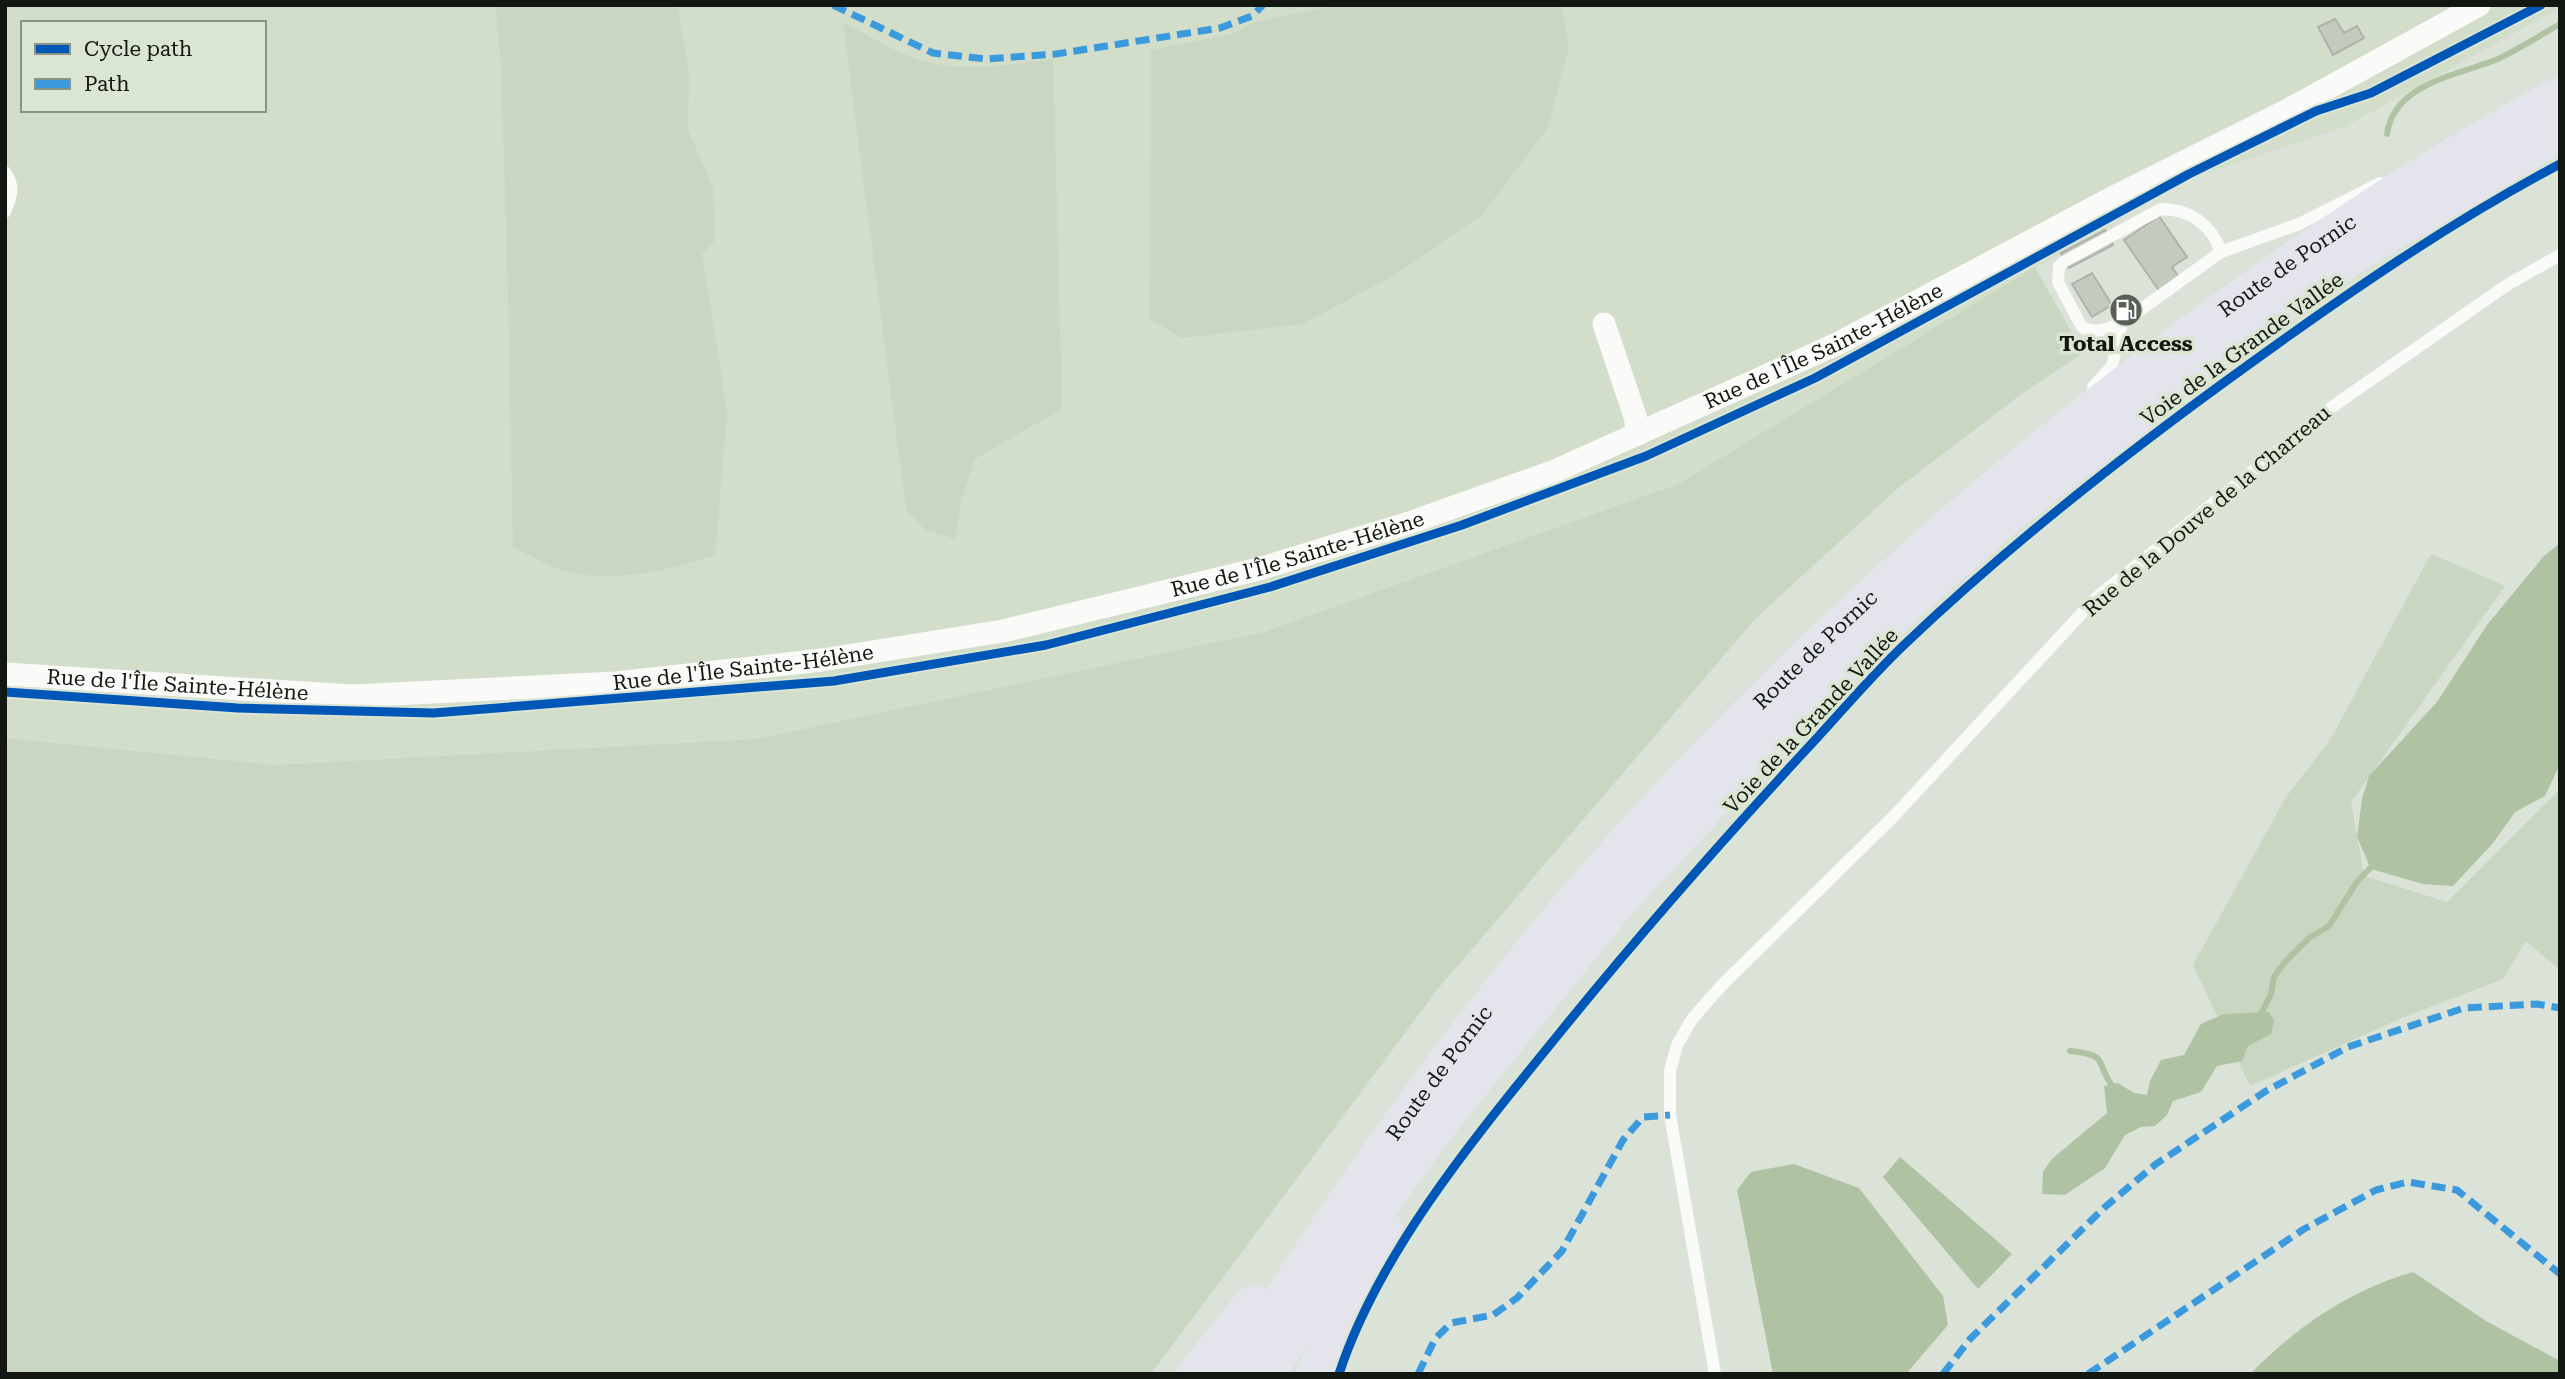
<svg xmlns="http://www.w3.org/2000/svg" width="2565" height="1379" font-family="'Roboto Serif',serif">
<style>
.built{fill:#d2ddca;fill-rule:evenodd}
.green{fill:#c9d6c2}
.water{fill:#afc3a2}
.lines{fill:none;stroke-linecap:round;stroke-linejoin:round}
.stream{stroke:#afc3a2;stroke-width:6}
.building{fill:#c2cbbd;stroke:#adb3aa;stroke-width:2}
.lane{stroke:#fafbf9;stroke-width:12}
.street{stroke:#fafbf9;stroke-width:23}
.highway{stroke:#e4e5ec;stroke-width:38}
.quiet{stroke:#3b9ade;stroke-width:7;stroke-dasharray:14 7;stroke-linecap:butt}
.cycleway-casing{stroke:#dae6d2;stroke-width:13}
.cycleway{stroke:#0057b8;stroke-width:9}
.labels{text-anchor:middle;stroke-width:7;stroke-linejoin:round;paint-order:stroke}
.street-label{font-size:21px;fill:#131711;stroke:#dae6d2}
.poi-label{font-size:21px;font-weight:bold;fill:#131711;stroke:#dae6d2}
</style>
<rect width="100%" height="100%" fill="#dbe2d7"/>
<!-- built -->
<path class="built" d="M5,5H2560V8L2346,126L2182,181L2105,230L2035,267L1678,484L1264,632L756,739L275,765L5,738ZM23,23H264V110H23Z"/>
<!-- green -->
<path class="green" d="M495,5H677L689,72L688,130L713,188L715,240L702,254L727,412L715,555C666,571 609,585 558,569C543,564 528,554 513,547L507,246L500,49Z
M1338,5H1561L1569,47L1547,129L1482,215L1394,275L1303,324L1181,338L1150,319L1151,50L1231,34L1256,22Z
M843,22C867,34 892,51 917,59C961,74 1008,65 1053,59L1062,409L975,459L961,501L955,539L924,529L906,509Z
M2035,267L2083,353L2020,395L1897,489L1756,618L1437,990L1151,1374H5V738L275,765L756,739L1264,632L1678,484Z
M2431,554L2505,586L2351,802L2364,876L2447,902L2560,789V970L2526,941L2503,979L2404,1017L2250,1086L2193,965L2286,797L2330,740Z"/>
<!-- water -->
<path class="water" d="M2560,543V764L2545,796L2515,812L2493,843L2453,886L2423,884L2371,869L2357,837L2362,799L2369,776L2437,702L2487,625L2544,556Z
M2269,1012L2274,1021L2271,1034L2248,1046L2242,1061L2217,1066L2201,1092L2173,1101L2167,1115L2155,1126L2141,1127L2125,1135L2105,1168L2065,1195L2042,1194L2043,1171L2053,1158L2107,1113L2104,1086L2118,1083L2134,1093L2147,1095L2150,1081L2161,1060L2184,1055L2201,1024L2224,1014Z
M1900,1157L2012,1254L1978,1289L1883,1177Z
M1794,1164L1859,1188L1943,1296L1948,1325L1906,1374H1773L1737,1190L1751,1172Z
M2413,1272L2486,1321L2560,1361V1374H2250C2298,1326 2348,1291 2413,1272Z"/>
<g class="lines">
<!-- stream -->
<path class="stream" d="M2387,134C2394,83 2459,75 2498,59C2519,49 2539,36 2560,24
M2259,1018L2271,994L2274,977L2284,963L2309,938L2329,926L2356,883L2375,863
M2070,1051C2112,1055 2094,1064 2114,1088"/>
</g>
<!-- building -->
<path class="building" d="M2335,19L2344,33L2357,26L2364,38L2333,55L2318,27Z
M2159,216L2187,257L2172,267L2184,285L2164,298L2124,240Z
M2105,230L2113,245L2069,268L2061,253Z
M2092,273L2112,305L2092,317L2072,284Z"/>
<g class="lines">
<!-- lane -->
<path class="lane" d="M5,172C16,187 11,197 5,212
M2221,252C2212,225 2190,209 2161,209L2065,261L2059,266L2058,282L2082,327C2094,335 2109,328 2122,323L2221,252L2299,224L2380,183
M2093,387L2112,366L2122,323
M1715,1374L1670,1115V1071L1677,1045L1692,1019L1722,985L1894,816L2096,598L2332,407L2507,285L2560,255"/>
<!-- street -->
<g class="street">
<path d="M1604,324L1635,416L1638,434"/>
<path id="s1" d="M5,674L352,696L616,683L822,660L1003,631L1259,569L1409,523L1555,471L1839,343L2116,196L2286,111L2479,5"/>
</g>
<!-- highway -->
<g class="highway">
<path d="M1196,1374L1253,1304"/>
<path id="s2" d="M1235,1374C1345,1197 1466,1025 1604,868C1772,679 1958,509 2161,357C2288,261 2420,171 2560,96"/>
<path d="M1267,1374L1318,1289L1439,1123L1617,902L1804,702L1907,603L2014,509L2318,276L2560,132"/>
<path d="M1315,1374L1344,1308L1385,1231"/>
</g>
<!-- quiet -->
<path class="quiet" d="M833,5L933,53L986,59L1056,54L1220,28L1252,16L1263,5
M1418,1374L1435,1339L1451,1323L1493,1315L1517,1298L1562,1251L1623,1140L1643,1117L1670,1115
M1943,1374L1970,1339L2105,1207L2156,1164L2266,1091L2348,1047L2464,1008L2537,1004L2560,1008
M2088,1374L2304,1229L2376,1190L2408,1182L2457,1190L2560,1274"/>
<defs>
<path id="cycleway" d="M5,692L238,708L434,713L834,681L1046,645L1270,587L1462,525L1646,456L1815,378L2189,174L2316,111L2371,93L2541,5
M1339,1374C1380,1249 1480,1131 1562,1030C1639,935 1720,843 1803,753C1837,717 1869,678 1905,644C2010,544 2126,453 2244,368C2346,294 2449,223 2560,164"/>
</defs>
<!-- cycleway casing -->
<use href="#cycleway" class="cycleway-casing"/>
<!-- cycleway -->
<use href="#cycleway" class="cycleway"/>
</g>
<!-- icons -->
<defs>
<symbol id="fuel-disc" viewBox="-11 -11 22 22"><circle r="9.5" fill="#595e56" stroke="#dae6d2"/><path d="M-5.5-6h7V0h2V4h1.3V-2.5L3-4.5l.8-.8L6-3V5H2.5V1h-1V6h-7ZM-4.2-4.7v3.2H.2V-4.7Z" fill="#fff"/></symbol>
</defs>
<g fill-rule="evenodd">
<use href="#fuel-disc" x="2107" y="291" width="38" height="38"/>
</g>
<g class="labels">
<!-- street labels -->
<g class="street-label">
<text dy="7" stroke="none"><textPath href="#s2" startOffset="1540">Route de Pornic</textPath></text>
<text dy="7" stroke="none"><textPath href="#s1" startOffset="1874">Rue de l'Île Sainte-Hélène</textPath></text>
<text transform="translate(2242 349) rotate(-36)" y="7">Voie de la Grande Vallée</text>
<text transform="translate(2207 511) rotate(-40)" y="7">Rue de la Douve de la Charreau</text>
<text dy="7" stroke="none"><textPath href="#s1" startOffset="1307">Rue de l'Île Sainte-Hélène</textPath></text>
<text dy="7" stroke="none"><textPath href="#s2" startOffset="931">Route de Pornic</textPath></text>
<text dy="7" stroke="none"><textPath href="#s1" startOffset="740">Rue de l'Île Sainte-Hélène</textPath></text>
<text dy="7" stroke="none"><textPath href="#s1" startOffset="173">Rue de l'Île Sainte-Hélène</textPath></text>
<text transform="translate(1811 721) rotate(-47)" y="7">Voie de la Grande Vallée</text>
<text dy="7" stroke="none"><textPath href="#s2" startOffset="364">Route de Pornic</textPath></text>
</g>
<!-- poi labels -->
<g class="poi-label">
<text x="2126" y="351">Total Access</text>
</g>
</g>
<!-- border -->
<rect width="2565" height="1379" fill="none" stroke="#131711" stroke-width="14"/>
<!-- legend -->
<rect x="21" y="21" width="245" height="91" fill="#dae6d2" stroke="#8a9385" stroke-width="2"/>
<rect x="35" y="44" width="35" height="10" fill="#0057b8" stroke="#8a9385" stroke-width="2"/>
<text x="84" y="56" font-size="21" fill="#131711">Cycle path</text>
<rect x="35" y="79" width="35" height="10" fill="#3b9ade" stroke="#8a9385" stroke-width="2"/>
<text x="84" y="91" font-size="21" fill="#131711">Path</text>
</svg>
